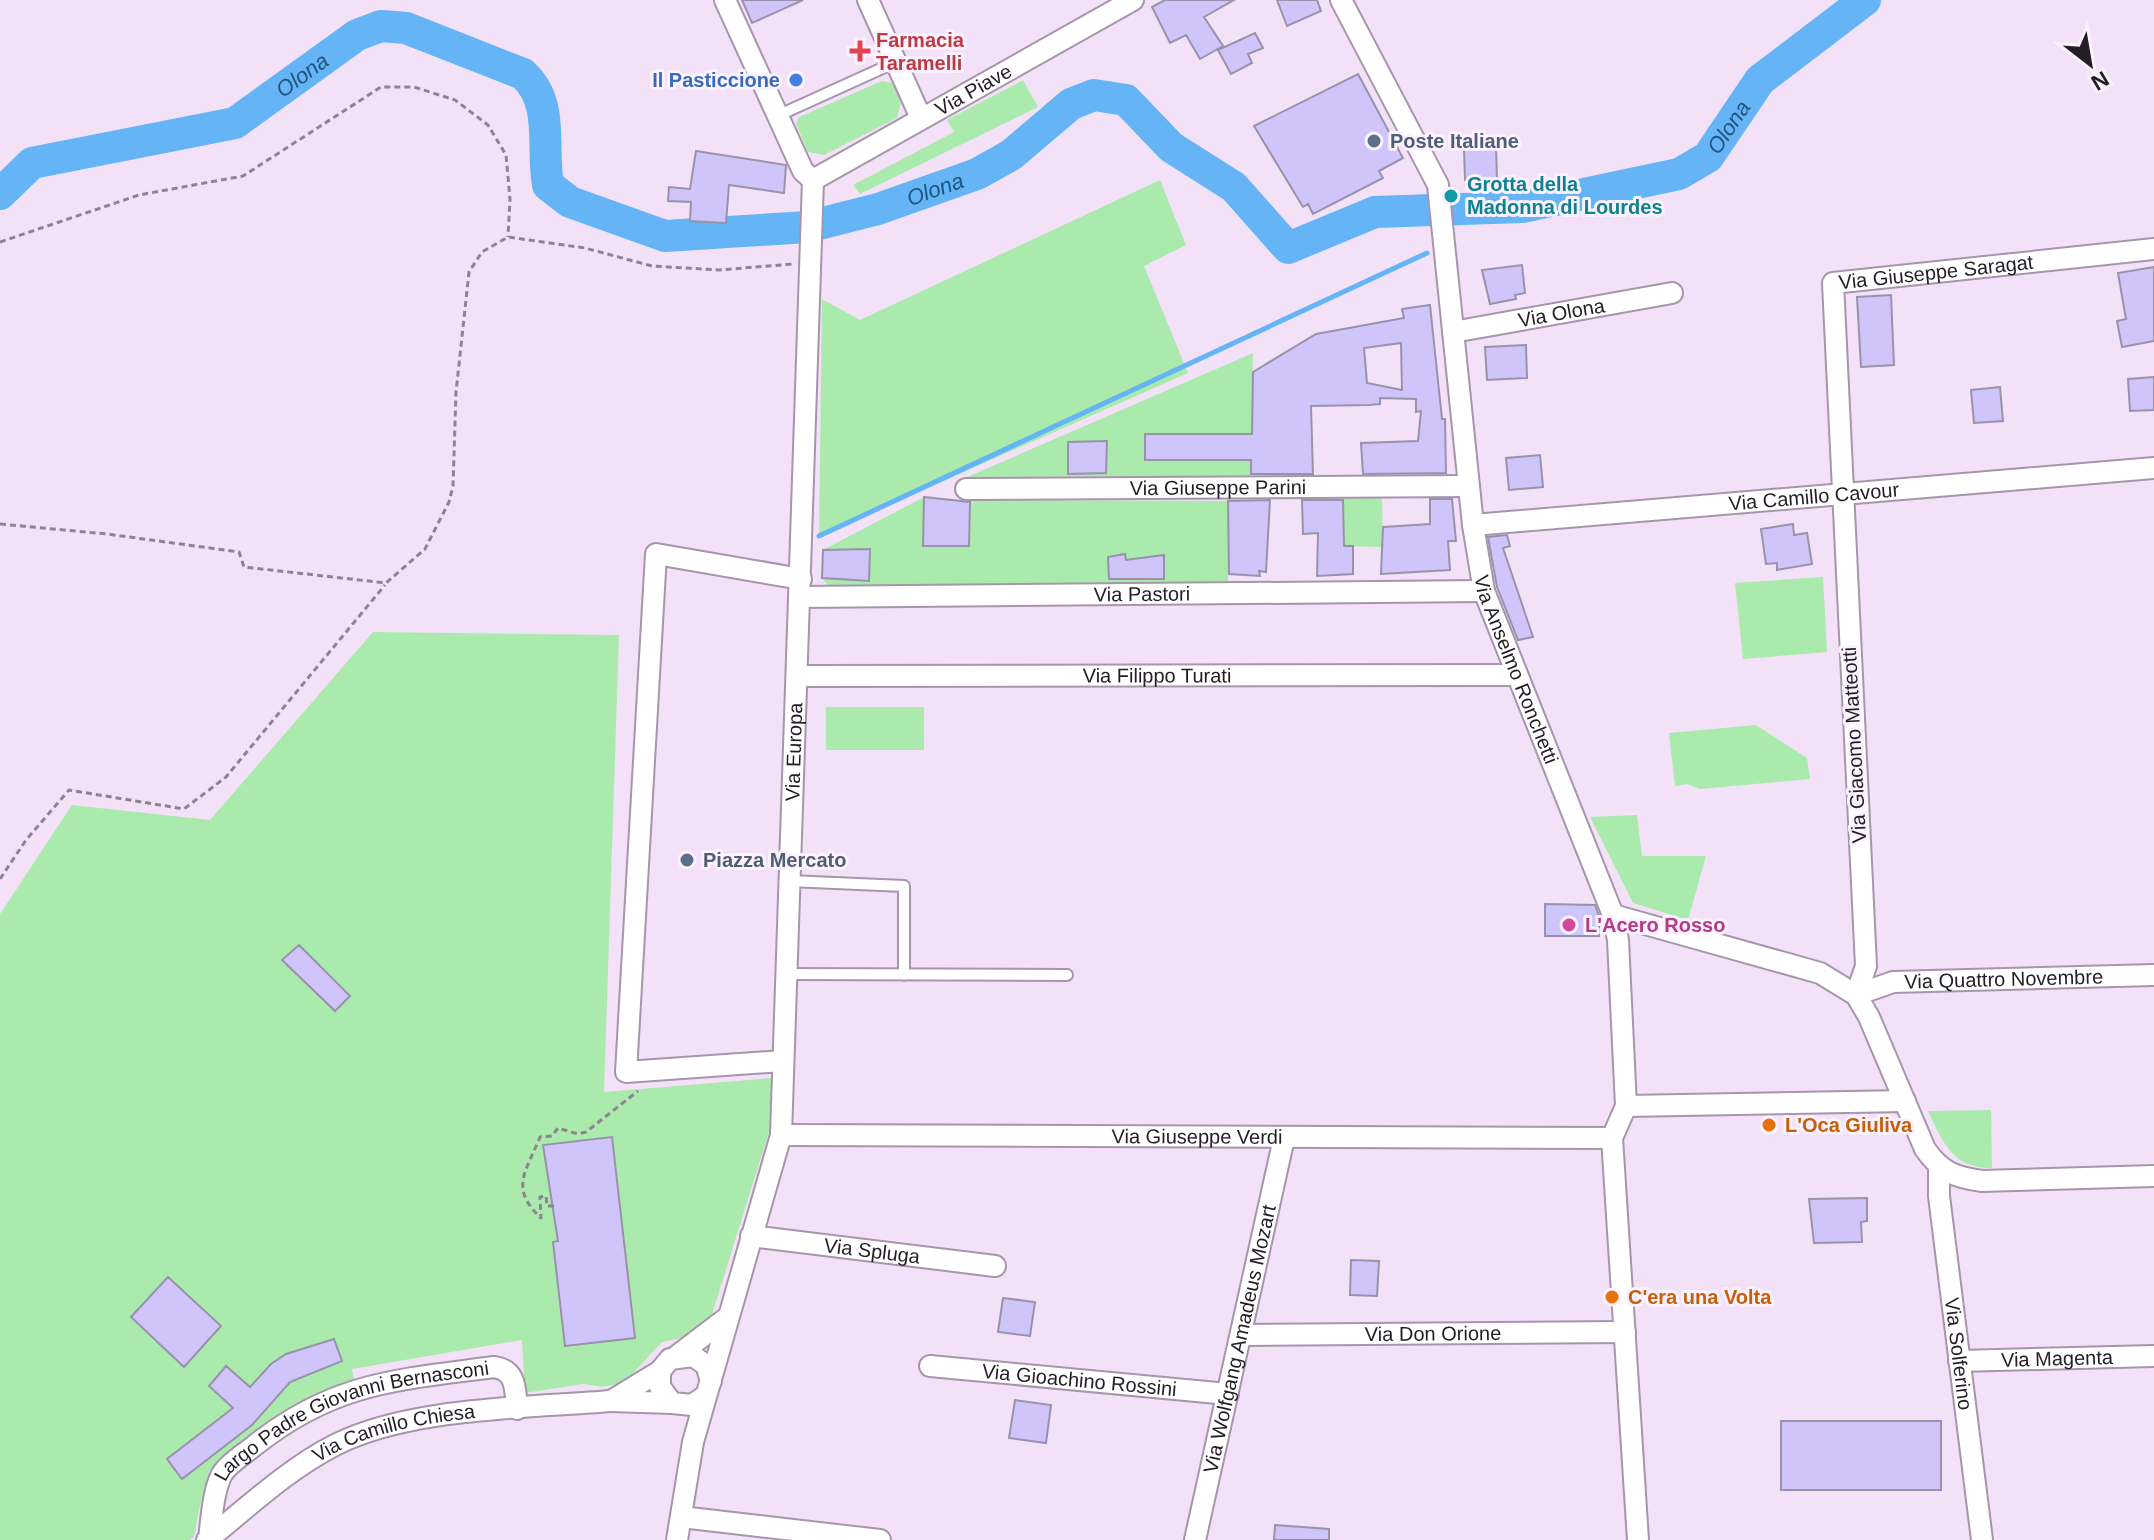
<svg xmlns="http://www.w3.org/2000/svg" width="2154" height="1540" font-family="Helvetica,sans-serif">
<style>
.green{fill:#abeaad}
.lines{fill:none;stroke-linecap:round;stroke-linejoin:round}
.stream{stroke:#65b4f6;stroke-width:5}
.river{stroke:#65b4f6;stroke-width:32}
.building{fill:#cfc5fa;stroke:#9893ab;stroke-width:2;fill-rule:evenodd}
.lane-casing{stroke:#a695ab;stroke-width:14}
.street-casing{stroke:#a695ab;stroke-width:24}
.path{stroke:#8f8392;stroke-width:3;stroke-dasharray:6 4;stroke-linecap:butt}
.lane{stroke:#fff;stroke-width:10}
.street{stroke:#fff;stroke-width:20}
.health-dot{fill:#e0444e;stroke:#fcf1ff;stroke-width:3}
.shop-dot{fill:#3f7fe0;stroke:#fcf1ff;stroke-width:3}
.service-dot{fill:#5c6f8a;stroke:#fcf1ff;stroke-width:3}
.culture-dot{fill:#0f9aa8;stroke:#fcf1ff;stroke-width:3}
.hotel-dot{fill:#d1479c;stroke:#fcf1ff;stroke-width:3}
.food-dot{fill:#e8710a;stroke:#fcf1ff;stroke-width:3}
.labels{text-anchor:middle;stroke-width:6;stroke-linejoin:round;paint-order:stroke}
.health-label{font-size:20px;font-weight:bold;fill:#be3a42;stroke:#fcf1ff;text-anchor:start}
.shop-label{font-size:20px;font-weight:bold;fill:#366cbe;stroke:#fcf1ff;text-anchor:end}
.street-label{font-size:20px;fill:#231d25;stroke:#fcf1ff}
.service-label{font-size:20px;font-weight:bold;fill:#4e5e75;stroke:#fcf1ff;text-anchor:start}
.culture-label{font-size:20px;font-weight:bold;fill:#0d838f;stroke:#fcf1ff;text-anchor:start}
.hotel-label{font-size:20px;font-weight:bold;fill:#b23c85;stroke:#fcf1ff;text-anchor:start}
.food-label{font-size:20px;font-weight:bold;fill:#c56008;stroke:#fcf1ff;text-anchor:start}
.water-label{font-size:22px;font-style:italic;fill:#1e5581;stroke:#fcf1ff}
</style>
<rect width="100%" height="100%" fill="#f3e1f8"/>
<!-- green -->
<path class="green" d="M1023,80L1038,107L860,194L853,185L954,132L947,120Z
M882,81L893,83L901,102L897,118L824,155L808,152L796,124L799,117Z
M1160,180L1186,245L1144,266L1188,373L819,536L822,299L860,320Z
M1253,353L1251,476L967,477Z
M1382,495L1383,547L1343,546V497Z
M924,497V547L969,546L971,500L1228,501V585L1086,583L830,588L822,578L869,581L870,549L823,550Z
M1823,577L1827,652L1743,659L1735,583Z
M373,632L619,635L604,1092L772,1078L769,1132L708,1327L694,1335L662,1342L625,1382L603,1387L583,1384L525,1393L522,1340L352,1369L354,1381C318,1396 224,1439 209,1476C201,1494 198,1517 194,1537L190,1540H0V914L72,805L210,820Z
M826,707H924V750H826Z
M1756,725L1807,758L1810,779L1700,789L1687,784L1675,786L1669,733Z
M1637,815L1642,856H1706L1688,920L1633,903L1590,817Z
M1991,1110L1992,1168C1953,1169 1942,1141 1928,1111Z"/>
<g class="lines">
<!-- stream -->
<path class="stream" d="M819,536L1427,253"/>
<!-- river -->
<path class="river" id="s1" d="M0,194L32,163L235,123L357,35L381,26L406,28L523,74C555,103 541,146 548,185L570,202L665,236L807,227L878,209L977,174L1011,155L1071,104L1094,95L1126,100L1171,147L1234,187L1288,248L1375,212L1522,207L1679,174L1708,157L1760,80L1865,0"/>
</g>
<!-- building -->
<path class="building" d="M742,0H803L752,23Z
M1165,0H1234L1204,17L1223,46L1200,59L1186,35L1170,43L1152,7Z
M1277,0H1317L1321,11L1287,26Z
M1255,33L1263,48L1248,54L1252,63L1231,74L1218,50Z
M1358,74L1403,158L1379,171L1383,178L1313,214L1308,204L1303,207L1254,126Z
M1496,147L1497,179L1465,180L1464,148Z
M696,151L786,165L784,193L729,185L726,223L690,221L691,202L668,201L669,187L690,189Z
M1522,265L1525,293L1515,295L1516,299L1490,304L1482,270Z
M2154,267V341L2122,347L2117,321L2126,319L2118,273Z
M1891,295L1894,365L1861,367L1857,297Z
M1430,305L1442,419H1445L1446,473L1363,474L1361,443L1418,441L1421,411L1416,412V399L1380,398V404L1369,405L1311,406L1313,474H1251V460H1145V434H1252L1253,372L1316,334L1404,318L1402,309ZM1401,343L1402,390L1367,383L1364,348Z
M1526,345L1527,378L1487,380L1485,347Z
M2154,377V410L2130,411L2128,379Z
M2000,387L2003,421L1974,423L1971,390Z
M1107,441L1106,473L1068,474V442Z
M1540,455L1543,487L1509,490L1506,458Z
M924,497L970,502L969,546H923Z
M1430,499H1452L1456,541H1448L1450,570L1381,574L1383,527L1430,524Z
M1270,500L1266,572L1259,571L1260,576L1229,574L1228,501Z
M1302,500H1343L1344,546H1353V574L1317,576L1318,533L1303,534Z
M1793,524L1794,535L1807,533L1812,564L1777,570V563L1766,564L1761,529Z
M1507,535L1510,546L1503,548L1533,637L1518,640L1497,587L1488,537Z
M870,549L869,581L822,578L823,550Z
M1125,554L1126,560L1164,555V579H1109L1108,557Z
M1545,904L1595,905L1599,916V936H1545Z
M299,945L350,996L335,1011L282,960Z
M612,1137L635,1338L565,1346L553,1242L558,1241L543,1145Z
M1867,1198V1221L1861,1222L1862,1242L1814,1243L1809,1199Z
M1351,1260L1379,1261L1377,1296L1350,1295Z
M168,1277L221,1326L184,1367L131,1317Z
M1003,1298L1035,1302L1030,1336L998,1332Z
M334,1339L342,1361L290,1382L252,1425L182,1479L167,1459L233,1408L209,1386L226,1366L250,1387L271,1364L286,1354Z
M1015,1400L1051,1405L1046,1443L1009,1438Z
M1781,1421H1941V1490H1781Z
M1275,1525L1329,1529V1540H1274Z"/>
<g class="lines">
<defs>
<path id="lane" d="M777,116L896,62
M789,881L904,886V975
M785,974L1067,975"/>
<g id="street">
<path d="M725,0L803,171L813,180"/>
<path d="M868,0L921,118"/>
<path id="s2" d="M1341,0L1438,185L1473,525L1484,591L1613,915L1618,940L1626,1106L1612,1138L1638,1540"/>
<path id="s3" d="M813,180L1133,0"/>
<path id="s4" d="M1453,332L1672,293"/>
<path id="s5" d="M966,489L1469,486"/>
<path id="s6" d="M1473,525L2154,468"/>
<path id="s7" d="M800,597L1484,591"/>
<path id="s8" d="M797,676L1516,675"/>
<path d="M1613,915L1820,973L1856,995L1869,1017L1925,1149C1941,1172 1954,1177 1982,1181L2154,1176"/>
<path id="s9" d="M1856,995L1866,966L1833,283L2154,249"/>
<path id="s10" d="M1856,995L1893,982L2154,975"/>
<path d="M783,1061L626,1072L656,554L801,579"/>
<path d="M1626,1106L1905,1101"/>
<path id="s11" d="M781,1135L1612,1138"/>
<path id="s12" d="M1939,1169V1196L1982,1540"/>
<path id="s13" d="M751,1236L995,1266"/>
<path id="s14" d="M1241,1335L1625,1332"/>
<path d="M678,1355L728,1317"/>
<path id="s15" d="M1959,1361L2154,1356"/>
<path id="s16" d="M930,1366L1228,1394"/>
<path d="M660,1371L611,1401L672,1403"/>
<path d="M705,1396L692,1405L672,1403L660,1387V1371L670,1359L693,1356L706,1365L711,1381"/>
<path d="M681,1517L880,1540"/>
<path id="s17" d="M207,1540C248,1507 288,1469 335,1445C409,1407 528,1408 611,1401"/>
<path id="s18" d="M209,1540C211,1522 213,1490 222,1474C229,1463 244,1454 254,1446C334,1382 397,1380 494,1367C517,1370 515,1390 517,1409"/>
<path id="s19" d="M677,1540L693,1442L781,1135L813,180"/>
<path id="s20" d="M1195,1540L1284,1138"/>
</g>
</defs>
<!-- lane casing -->
<use href="#lane" class="lane-casing"/>
<!-- street casing -->
<use href="#street" class="street-casing"/>
<!-- path -->
<path class="path" d="M0,242L139,195L243,176L381,87H414L455,100L488,125L506,155L510,199L508,237
M0,524L107,534L239,552L244,567L386,583L425,549L449,502L453,486L456,392L469,272L482,252L508,237L585,248L652,266L719,270L793,264
M0,879L26,840L69,790L184,809L226,777L385,585
M554,1206H547L546,1196L540,1197L541,1218C509,1188 526,1172 540,1137L552,1136L558,1128L578,1134L586,1132L638,1091"/>
<!-- lane -->
<use href="#lane" class="lane"/>
<!-- street -->
<use href="#street" class="street"/>
</g>
<!-- markers -->
<path class="health-dot" d="M856 39h8v8h8v8h-8v8h-8v-8h-8v-8h8z"/>
<circle class="shop-dot" cx="796" cy="80" r="8"/>
<g class="service-dot">
<circle cx="1374" cy="141" r="8"/>
<circle cx="687" cy="860" r="8"/>
</g>
<circle class="culture-dot" cx="1451" cy="196" r="8"/>
<circle class="hotel-dot" cx="1569" cy="925" r="8"/>
<g class="food-dot">
<circle cx="1769" cy="1125" r="8"/>
<circle cx="1612" cy="1297" r="8"/>
</g>
<g class="labels">
<!-- health labels -->
<g class="health-label">
<text x="876" y="47">Farmacia<tspan x="876" dy="23">Taramelli</tspan></text>
</g>
<!-- shop labels -->
<g class="shop-label">
<text x="780" y="87">Il Pasticcione</text>
</g>
<!-- street labels -->
<g class="street-label">
<text dy="7" stroke="none"><textPath href="#s3" startOffset="184">Via Piave</textPath></text>
<text dy="7" stroke="none"><textPath href="#s9" startOffset="818">Via Giuseppe Saragat</textPath></text>
<text dy="7" stroke="none"><textPath href="#s4" startOffset="110">Via Olona</textPath></text>
<text dy="7" stroke="none"><textPath href="#s5" startOffset="252">Via Giuseppe Parini</textPath></text>
<text dy="7" stroke="none"><textPath href="#s6" startOffset="342">Via Camillo Cavour</textPath></text>
<text dy="7" stroke="none"><textPath href="#s7" startOffset="342">Via Pastori</textPath></text>
<text dy="7" stroke="none"><textPath href="#s2" startOffset="702">Via Anselmo Ronchetti</textPath></text>
<text dy="7" stroke="none"><textPath href="#s8" startOffset="360">Via Filippo Turati</textPath></text>
<text transform="translate(1854 745) rotate(-93)" y="7">Via Giacomo Matteotti</text>
<text dy="7" stroke="none"><textPath href="#s19" startOffset="802">Via Europa</textPath></text>
<text dy="7" stroke="none"><textPath href="#s10" startOffset="150">Via Quattro Novembre</textPath></text>
<text dy="7" stroke="none"><textPath href="#s11" startOffset="416">Via Giuseppe Verdi</textPath></text>
<text dy="7" stroke="none"><textPath href="#s13" startOffset="122">Via Spluga</textPath></text>
<text dy="7" stroke="none"><textPath href="#s14" startOffset="192">Via Don Orione</textPath></text>
<text dy="7" stroke="none"><textPath href="#s20" startOffset="206">Via Wolfgang Amadeus Mozart</textPath></text>
<text dy="7" stroke="none"><textPath href="#s12" startOffset="186">Via Solferino</textPath></text>
<text dy="7" stroke="none"><textPath href="#s15" startOffset="98">Via Magenta</textPath></text>
<text dy="7" stroke="none"><textPath href="#s16" startOffset="150">Via Gioachino Rossini</textPath></text>
<text dy="7" stroke="none"><textPath href="#s18" startOffset="212">Largo Padre Giovanni Bernasconi</textPath></text>
<text dy="7" stroke="none"><textPath href="#s17" startOffset="220">Via Camillo Chiesa</textPath></text>
</g>
<!-- service labels -->
<g class="service-label">
<text x="1390" y="148">Poste Italiane</text>
<text x="703" y="867">Piazza Mercato</text>
</g>
<!-- culture labels -->
<g class="culture-label">
<text x="1467" y="191">Grotta della<tspan x="1467" dy="23">Madonna di Lourdes</tspan></text>
</g>
<!-- hotel labels -->
<g class="hotel-label">
<text x="1585" y="932">L'Acero Rosso</text>
</g>
<!-- food labels -->
<g class="food-label">
<text x="1785" y="1132">L'Oca Giuliva</text>
<text x="1628" y="1304">C'era una Volta</text>
</g>
<!-- water labels -->
<g class="water-label">
<text dy="8" stroke="none"><textPath href="#s1" startOffset="334">Olona</textPath></text>
<text dy="8" stroke="none"><textPath href="#s1" startOffset="2012">Olona</textPath></text>
<text dy="8" stroke="none"><textPath href="#s1" startOffset="1100">Olona</textPath></text>
</g>
</g>
<!-- north arrow -->
<g transform="translate(2090 64) rotate(149)" stroke="#fcf1ff" stroke-width="6" paint-order="stroke">
<path d="M0-6L14 30L0 20L-14 30Z" fill="#231d25"/>
<text y="-12" font-size="22" font-weight="bold" text-anchor="middle" fill="#231d25">N</text>
</g>
</svg>
